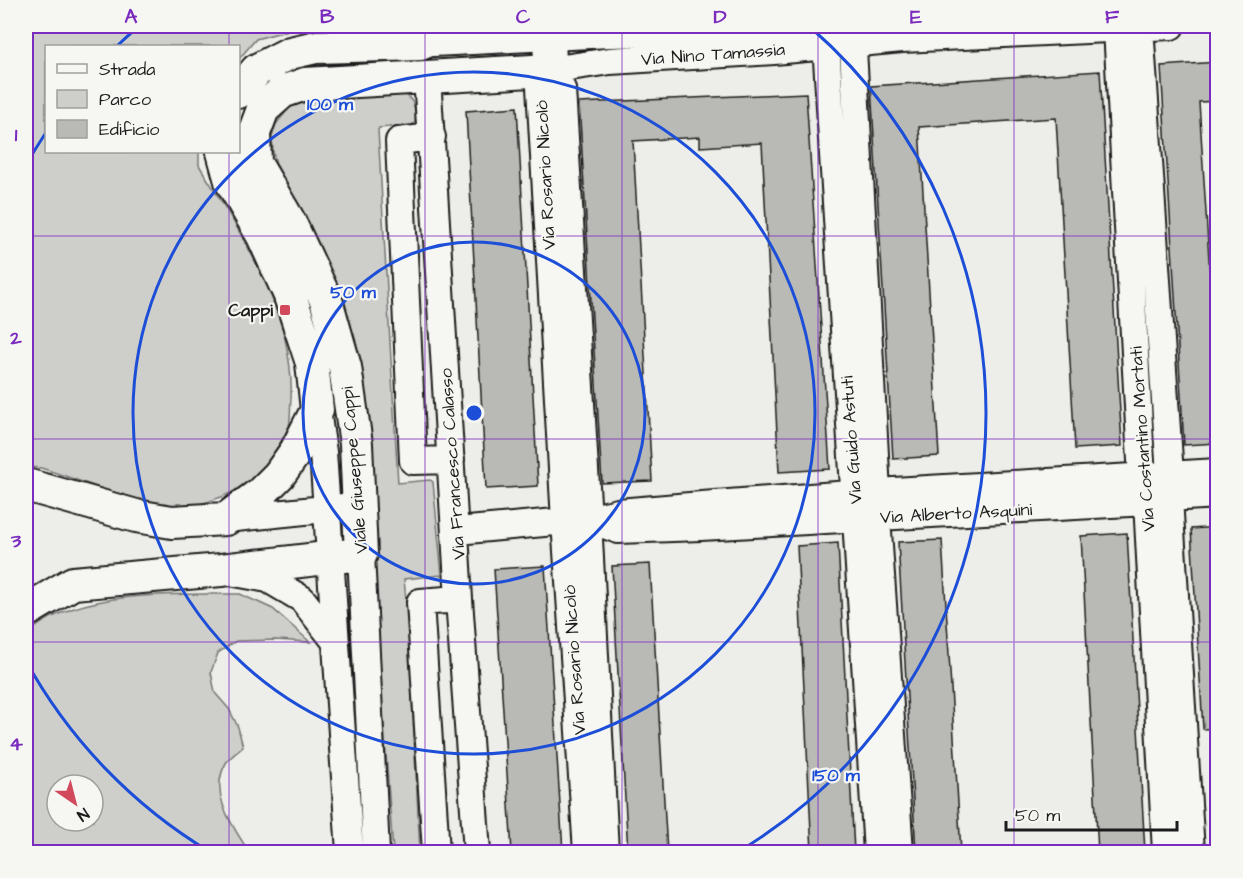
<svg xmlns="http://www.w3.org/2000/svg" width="1243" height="878" font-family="'Architects Daughter',sans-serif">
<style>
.green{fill:#cececb;stroke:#757574;stroke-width:1.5;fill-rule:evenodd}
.building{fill:#b9b9b6;stroke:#1c1c1c;stroke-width:1.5}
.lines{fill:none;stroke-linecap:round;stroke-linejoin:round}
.minor-casing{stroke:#1c1c1c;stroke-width:30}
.tertiary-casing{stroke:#1c1c1c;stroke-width:36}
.minor{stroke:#f6f6f2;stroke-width:26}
.tertiary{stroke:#f6f6f2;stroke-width:32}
.grid{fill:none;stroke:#7b2cbf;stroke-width:1.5;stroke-opacity:0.55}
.ring{fill:none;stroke:#1d4ed8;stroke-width:3}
.poi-dot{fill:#d1495b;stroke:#f6f6f2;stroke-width:2}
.labels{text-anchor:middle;stroke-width:4.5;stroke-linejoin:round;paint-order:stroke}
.street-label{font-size:18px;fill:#1c1c1c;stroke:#f6f6f2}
.poi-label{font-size:18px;font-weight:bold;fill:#1c1c1c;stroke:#f6f6f2;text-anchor:end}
.centre{fill:#1d4ed8;stroke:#f6f6f2;stroke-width:3}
.ring-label{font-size:18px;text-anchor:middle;font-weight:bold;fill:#1d4ed8;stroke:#f6f6f2;stroke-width:4.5;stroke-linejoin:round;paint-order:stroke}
.neatline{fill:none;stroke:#7b2cbf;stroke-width:2}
.grid-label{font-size:20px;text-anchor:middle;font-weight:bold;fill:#7b2cbf}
</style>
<rect width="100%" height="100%" fill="#edede9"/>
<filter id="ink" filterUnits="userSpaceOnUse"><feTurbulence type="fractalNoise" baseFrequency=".0167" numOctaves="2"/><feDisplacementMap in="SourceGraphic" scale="12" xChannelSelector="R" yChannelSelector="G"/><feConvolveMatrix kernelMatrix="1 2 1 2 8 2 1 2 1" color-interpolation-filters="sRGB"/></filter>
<g filter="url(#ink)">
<!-- green -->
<path class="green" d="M26,26H304L256,39L239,59L238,46H46V152H199V165C242,236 295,313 291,399C290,407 291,418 289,426C283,440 274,453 265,465C245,492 205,507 172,507C153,507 133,499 115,493C90,485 66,476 41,468L26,467Z
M400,91C414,99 416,106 415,122L412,125L379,128L378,130L398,483L430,480L433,482L442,575L404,579L408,621L420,852H393L361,406L332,278L318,244L276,164L273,152L272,137L276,124L290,107L309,99Z
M240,594L273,609L310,642L276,640L236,641L218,653L211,672L215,693L229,709L238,727L243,747C237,752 230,757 226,763C208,794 233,826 249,852H26V635C76,588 175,595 240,594ZM57,785H93V821H57Z"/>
<!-- building -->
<path class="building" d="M1218,62V101L1199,102L1218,402V443L1184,445L1161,66Z
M1100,71L1122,446L1075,449L1056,118L919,127L939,456L893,459L871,86Z
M806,93L830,469L779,472L762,143L700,147V137L633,141L652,481L602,483L579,103Z
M517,107L538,486L486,489L466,111Z
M1218,527V728L1203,729L1191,529Z
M1127,533L1145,852H1098L1081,536Z
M942,540L961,852H916L898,542Z
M838,543L854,852H812L797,546Z
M650,564L667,852H628L612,566Z
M545,566L563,852H512L494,569Z"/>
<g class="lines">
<defs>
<path id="minor" d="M1118,26L1117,29L1140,443L1142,478L1147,502L1166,852
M1140,26L1170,475L1169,498L1191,852
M825,28L877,852
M852,30L877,492V517L900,852
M433,43L610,34L825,28L840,29
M550,70L562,89L588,519L605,852
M550,70L540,87L565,521L587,852
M550,70L610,61L774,51L902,39L1171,26
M427,76L459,599L477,852
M432,137L399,141L413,461L451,460
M317,410L323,452L350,852
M226,519L344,507
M588,519L618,530L701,527L1147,502L1169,498L1218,495
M457,531L588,519L618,512L702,505L877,492L1218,472
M361,554L376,852
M235,573L268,579L302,599L335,641
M436,852L420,602L459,599"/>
<path id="tertiary" d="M238,92L257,70L290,53L316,47L420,44L463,26
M26,485L136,516L172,522L226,519L261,493L279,475L296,451L317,410L312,363L289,293L263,236L231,181L223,152
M26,611L73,583L221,570L361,554L356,444L345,367L326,300L289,221L255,163L254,133L263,109L282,92L305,84L550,70L549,26"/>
</defs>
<!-- minor casing -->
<use href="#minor" class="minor-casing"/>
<!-- tertiary casing -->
<use href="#tertiary" class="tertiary-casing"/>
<!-- minor -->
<use href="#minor" class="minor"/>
<!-- tertiary -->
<use href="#tertiary" class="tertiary"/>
</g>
</g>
<!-- grid -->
<path class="grid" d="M229,26V46M425,26V852M622,26V852M818,26V852M1014,26V852M229,152V852M26,236H1218M26,439H1218M26,642H1218"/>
<!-- distance rings -->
<g class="ring">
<circle cx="474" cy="413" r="171"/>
<circle cx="474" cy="413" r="341"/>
<path d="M210 852A512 512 0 0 1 26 661M26 165A512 512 0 0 1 45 134M118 45A512 512 0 0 1 138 27M810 27A512 512 0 0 1 738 852"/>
</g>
<!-- markers -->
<rect class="poi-dot" x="279" y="304" width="12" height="12" rx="3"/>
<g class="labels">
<!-- street labels -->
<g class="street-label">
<text transform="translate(713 54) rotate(-4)" y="6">Via Nino Tamassia</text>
<text transform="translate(545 175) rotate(-93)" y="6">Via Rosario Nicolò</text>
<text transform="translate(1142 439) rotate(-94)" y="6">Via Costantino Mortati</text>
<text transform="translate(851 440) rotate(-94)" y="6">Via Guido Astuti</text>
<text transform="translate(452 464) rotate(-94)" y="6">Via Francesco Calasso</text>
<text transform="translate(354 470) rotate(-95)" y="6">Viale Giuseppe Cappi</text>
<text transform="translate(956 513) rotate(-3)" y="6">Via Alberto Asquini</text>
<text transform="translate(574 660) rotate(-94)" y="6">Via Rosario Nicolò</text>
</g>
<!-- poi labels -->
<g class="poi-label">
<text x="273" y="316">Cappi</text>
</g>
</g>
<circle cx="474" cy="413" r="9" class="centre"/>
<g class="ring-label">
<text x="330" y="110">100 m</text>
<text x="353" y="298">50 m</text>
<text x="836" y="781">150 m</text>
</g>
<!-- margin -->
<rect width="1243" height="878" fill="none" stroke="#f6f6f2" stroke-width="66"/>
<!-- legend -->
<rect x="45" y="45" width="195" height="108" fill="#f6f6f2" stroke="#9f9f9c" stroke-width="1.5"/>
<rect x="57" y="64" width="30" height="9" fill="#f6f6f2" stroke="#9f9f9c" stroke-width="1.5"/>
<text x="99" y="75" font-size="18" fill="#1c1c1c">Strada</text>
<rect x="57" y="90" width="30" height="18" fill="#cececb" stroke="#9f9f9c" stroke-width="1.5"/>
<text x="99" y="105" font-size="18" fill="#1c1c1c">Parco</text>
<rect x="57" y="120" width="30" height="18" fill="#b9b9b6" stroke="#9f9f9c" stroke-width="1.5"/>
<text x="99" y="135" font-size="18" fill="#1c1c1c">Edificio</text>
<!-- north arrow -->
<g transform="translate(75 803) rotate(145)"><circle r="28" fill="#f6f6f2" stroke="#9f9f9c" stroke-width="1.5"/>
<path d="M0-4.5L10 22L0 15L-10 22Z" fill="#d1495b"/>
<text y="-9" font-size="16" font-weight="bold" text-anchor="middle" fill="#1c1c1c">N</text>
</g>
<!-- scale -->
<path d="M1006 821v9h171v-9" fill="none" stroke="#1c1c1c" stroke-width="3"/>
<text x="1015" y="821" font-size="18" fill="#1c1c1c" stroke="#f6f6f2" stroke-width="4.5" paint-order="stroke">50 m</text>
<rect x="33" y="33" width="1177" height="812" class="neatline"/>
<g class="grid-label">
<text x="131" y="23">A</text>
<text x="327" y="23">B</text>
<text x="523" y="23">C</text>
<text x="720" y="23">D</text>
<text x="916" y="23">E</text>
<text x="1112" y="23">F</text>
<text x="16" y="141">1</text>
<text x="16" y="344">2</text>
<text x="16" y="547">3</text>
<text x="16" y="750">4</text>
</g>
</svg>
